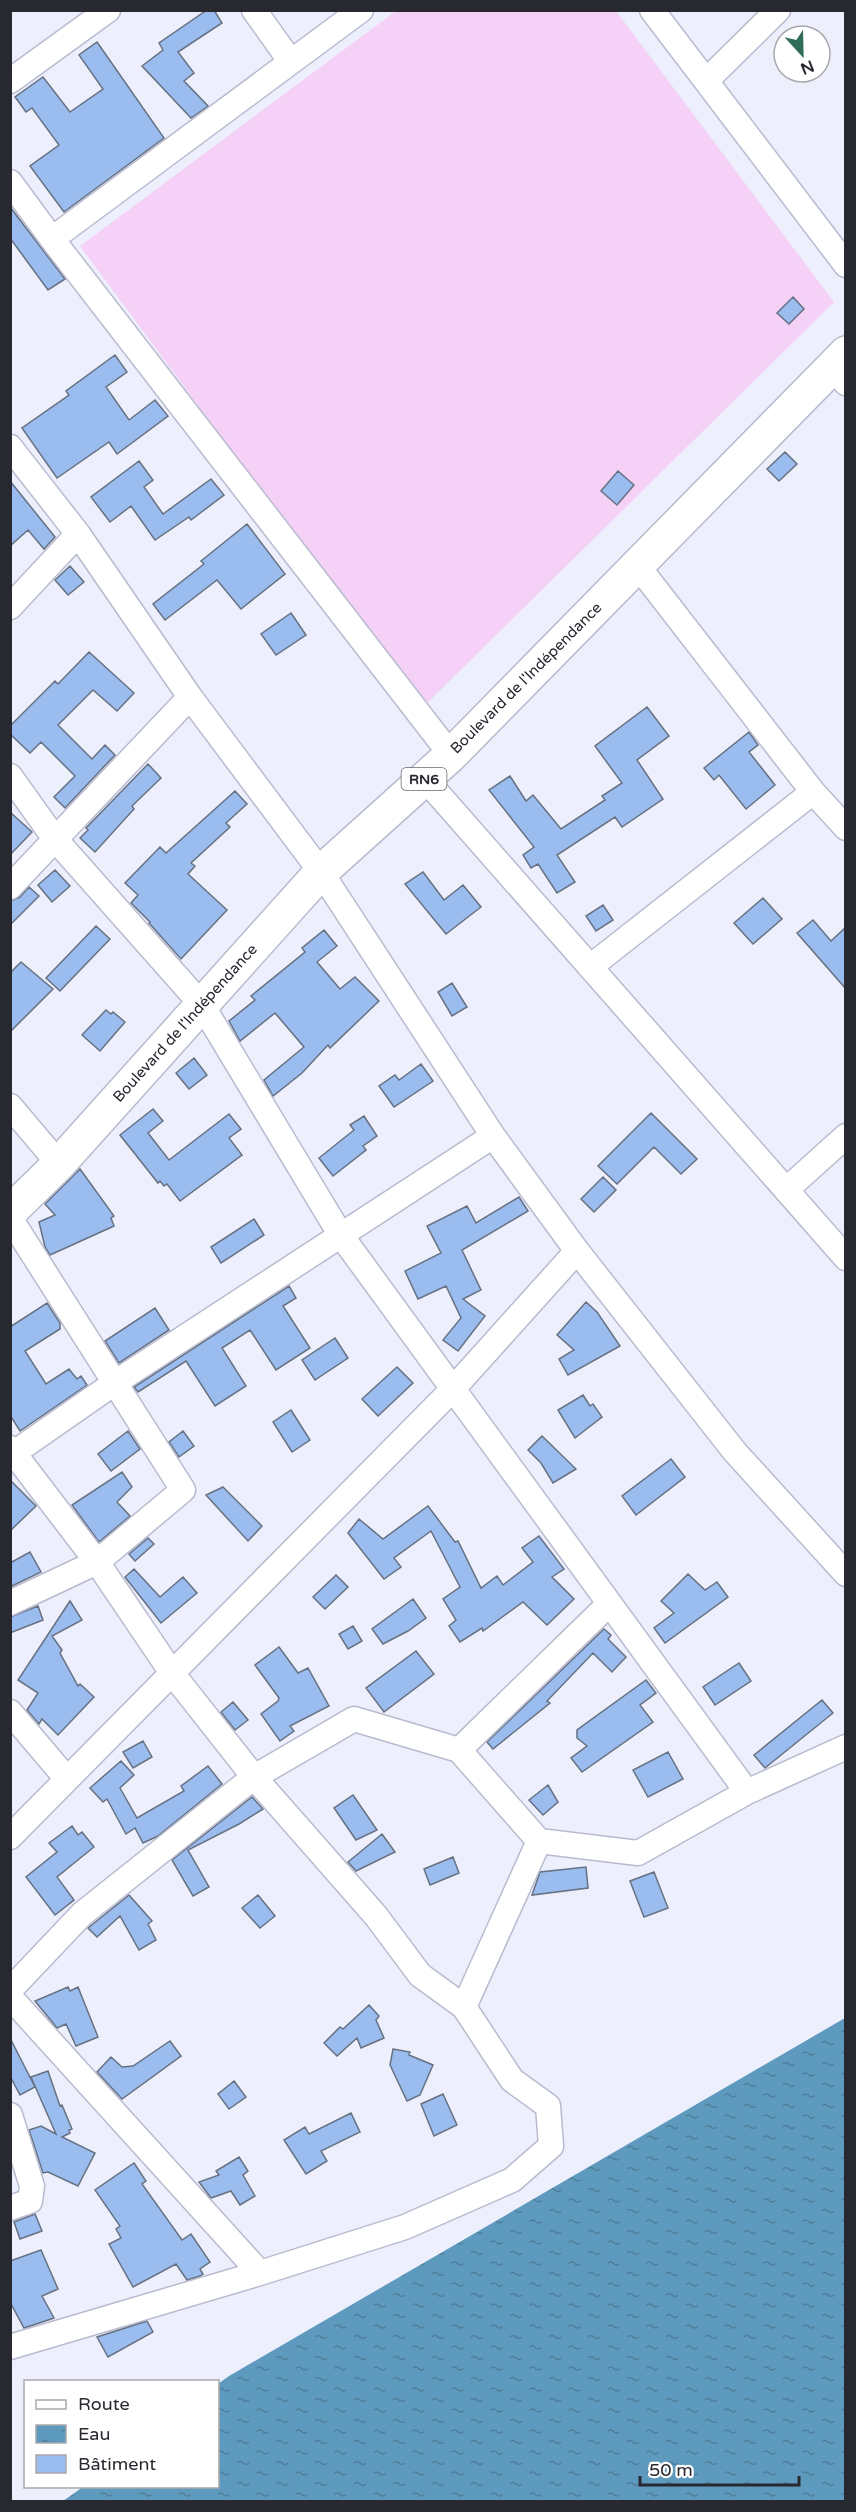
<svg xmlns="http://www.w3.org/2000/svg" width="856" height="2512" font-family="'Varela Round',sans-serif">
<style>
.grass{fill:#f5d0f7}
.water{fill:url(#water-ripples)}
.building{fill:#9abcef;stroke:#667181;stroke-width:1.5}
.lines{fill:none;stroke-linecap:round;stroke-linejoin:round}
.minor-casing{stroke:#b8bbcf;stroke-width:27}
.highway-casing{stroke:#b8bbcf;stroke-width:36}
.minor{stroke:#fff;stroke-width:24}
.highway{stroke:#fff;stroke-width:33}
.labels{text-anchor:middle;stroke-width:4.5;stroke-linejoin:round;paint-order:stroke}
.shield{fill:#fff;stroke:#68686e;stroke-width:1.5}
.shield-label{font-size:14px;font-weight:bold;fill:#272830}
.street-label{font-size:15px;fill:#272830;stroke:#fff}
</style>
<defs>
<pattern id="water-ripples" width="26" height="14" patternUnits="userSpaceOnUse" patternTransform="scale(1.5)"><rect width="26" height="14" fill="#5e9abd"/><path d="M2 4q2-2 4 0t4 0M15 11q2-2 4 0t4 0" fill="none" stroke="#4e7e9a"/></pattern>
</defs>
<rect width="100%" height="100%" fill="#edeffc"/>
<!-- grass -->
<path class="grass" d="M396,11H616L834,302L422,708L80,246Z"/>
<!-- water -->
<path class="water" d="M845,2018V2501H63L83,2487L218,2486V2384L229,2376Z"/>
<!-- building -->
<path class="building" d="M207,10H214L222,23L178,52L194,73L184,81L208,106L191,118L142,66L163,50L159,43Z
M97,42L164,138L64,212L30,166L59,145L32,108L26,112L15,97L43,77L70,112L103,89L79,55Z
M10,207L65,279L48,290L10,238Z
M793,297L804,309L789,324L777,313Z
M115,355L127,372L106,387L129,420L155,400L168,416L117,454L109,442L57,478L22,428L69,395L66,391Z
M785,452L797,464L779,481L767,469Z
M139,461L153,480L144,487L163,514L211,479L224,495L191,520L189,517L155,540L131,506L110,522L91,497Z
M618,471L634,485L617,505L601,491Z
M10,481L55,537L44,549L28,530L10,546Z
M247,524L285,574L241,609L217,580L165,620L153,604L204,564L201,561Z
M70,566L84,582L68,595L55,580Z
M291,613L306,635L276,655L261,634Z
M89,652L134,693L117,711L93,690L58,725L92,759L105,745L115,755L65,808L54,797L75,776L41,742L30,753L10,734V726L55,681L58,684Z
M647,707L669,736L637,760L663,799L622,827L615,817L557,855L575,882L557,893L538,864L531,868L523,855L534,847L489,790L510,776L526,801L533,795L561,829L605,800L602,796L622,783L595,746Z
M749,732L758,745L749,752L775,785L746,809L719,775L714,780L704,768Z
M148,764L161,778L132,806L134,809L95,852L80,838L88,830L86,828Z
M235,791L247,804L226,823L230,827L191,863L195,866L188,874L227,910L181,959L149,923L150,922L131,903L138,895L125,883L160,847L166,853Z
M10,812L32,832L10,855Z
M55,870L70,886L52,902L38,885Z
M423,872L444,900L463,885L481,907L446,934L405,884Z
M29,887L39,896L10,925V901L20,897Z
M763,898L782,919L753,944L734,923Z
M603,905L613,920L596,931L586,916Z
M813,920L831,941L846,927V989L797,933Z
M96,926L110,939L60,991L46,978Z
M324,930L337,946L317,962L340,989L355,977L379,1001L330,1048L328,1045L302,1073L273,1096L264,1080L304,1047L275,1013L240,1041L229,1021L255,1000L251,996L305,952L302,948Z
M21,962L53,989L10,1032V973Z
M452,983L467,1007L452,1016L438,992Z
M106,1010L111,1014L113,1012L125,1022L100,1051L82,1035Z
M194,1058L207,1075L189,1089L176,1073Z
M421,1064L433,1081L394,1107L379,1086L395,1075L399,1080Z
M153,1109L163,1121L148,1133L169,1160L229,1114L241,1129L229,1138L242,1155L180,1201L167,1184L164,1186L160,1181L158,1183L120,1135Z
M651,1113L697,1159L681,1174L654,1147L617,1184L598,1166Z
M364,1116L377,1136L363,1146L366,1150L333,1176L319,1158L354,1130L350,1125Z
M80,1169L114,1216L111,1218L114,1226L50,1255L45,1247L39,1222L55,1215L45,1204Z
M603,1177L616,1190L594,1212L581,1199Z
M519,1197L528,1211L462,1250L481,1290L463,1299L485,1316L458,1351L443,1340L461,1318L446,1286L418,1299L405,1271L441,1253L427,1226L467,1206L476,1223Z
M254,1219L264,1235L221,1263L211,1247Z
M289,1286L296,1298L283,1306L310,1348L276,1370L250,1330L222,1348L246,1386L215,1406L186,1361L138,1392L134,1387Z
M586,1302L597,1312L620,1346L568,1375L559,1359L574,1350L557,1335Z
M47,1303L60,1323V1329L25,1351L46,1384L69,1369L77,1379L81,1376L87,1385L20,1431L10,1415V1327Z
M155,1308L169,1330L119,1363L105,1341Z
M335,1338L348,1358L315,1380L302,1360Z
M397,1367L413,1383L378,1416L362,1399Z
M583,1395L590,1406L593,1404L602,1417L575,1438L558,1410Z
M291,1410L310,1440L292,1452L273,1422Z
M128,1431L140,1449L111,1471L98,1454Z
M183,1431L194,1446L179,1457L169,1442Z
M542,1436L576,1469L553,1483L541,1463L528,1450Z
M671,1459L685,1477L636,1515L622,1496Z
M122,1472L132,1487L117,1502L130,1516L99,1542L72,1505Z
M10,1480L36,1506L10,1531Z
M223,1487L262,1526L248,1541L206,1495Z
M428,1506L455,1542L458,1541L481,1588L497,1576L503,1585L533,1562L522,1548L539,1536L564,1569L552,1577L574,1599L547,1625L523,1602L483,1631L482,1628L460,1642L449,1626L456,1620L443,1599L460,1587L431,1531L394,1558L401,1567L384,1579L348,1533L359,1519L383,1539Z
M148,1538L154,1544L135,1561L129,1554Z
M30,1552L41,1572L10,1587V1563Z
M134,1569L160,1597L183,1577L197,1593L161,1623L125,1577Z
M688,1574L705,1590L717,1582L728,1597L665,1643L654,1628L674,1613L661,1601Z
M336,1575L348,1587L325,1609L313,1597Z
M413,1599L426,1618L408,1631L383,1644L372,1629Z
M70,1601L82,1620L52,1636L62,1650L60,1653L78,1686L80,1684L94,1697L58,1735L42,1719L39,1724L27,1710L38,1693L18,1680Z
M38,1606L43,1620L10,1633V1617Z
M353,1626L362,1641L348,1649L339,1634Z
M604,1629L611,1635L608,1639L626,1657L612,1672L593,1653L547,1701L550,1703L493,1749L487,1742Z
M279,1647L298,1673L308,1668L329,1706L290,1726L294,1731L280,1741L261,1714L278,1701L279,1698L255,1665Z
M416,1651L434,1674L384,1712L366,1688Z
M739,1663L751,1681L715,1705L703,1687Z
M646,1680L656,1693L640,1705L653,1722L582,1772L571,1758L587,1746L577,1738V1730Z
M822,1700L833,1713L765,1768L754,1755Z
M233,1702L248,1720L235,1730L221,1712Z
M143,1741L152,1757L133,1768L123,1752Z
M668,1752L683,1779L648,1797L633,1770Z
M121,1761L134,1775L120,1788L137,1818L184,1791L181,1786L208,1766L222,1784L158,1836L143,1843L135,1828L126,1834L107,1799L103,1802L90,1788Z
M548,1785L558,1802L543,1815L529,1800Z
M353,1795L377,1830L356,1840L334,1808Z
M252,1797L263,1809L239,1824L188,1850L209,1887L193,1896L172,1860Z
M72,1826L78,1835L82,1832L94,1847L57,1877L74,1900L55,1915L26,1877L57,1852L49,1843Z
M382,1834L395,1852L356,1871L348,1862Z
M453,1857L459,1873L430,1885L424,1869Z
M586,1867L588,1888L532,1895L540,1872Z
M654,1872L668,1908L644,1917L630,1881Z
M129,1895L152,1921L148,1924L156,1940L139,1950L120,1916L97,1937L88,1928Z
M258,1895L275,1916L260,1928L242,1908Z
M68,1987L70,1991L78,1987L98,2037L76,2046L66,2024L57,2028L35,2001Z
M369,2005L379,2016L376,2020L384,2038L361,2048L357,2038L337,2056L324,2043L340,2027L343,2029Z
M10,2038L35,2087L20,2095L10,2076Z
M170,2041L181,2056L122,2099L97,2072L111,2057L122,2067L133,2066Z
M393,2049L410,2052L409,2055L433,2065L420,2095L407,2101L390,2065Z
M48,2071L60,2106L62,2105L72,2129L69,2130L70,2133L62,2137L95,2153L78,2186L48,2172L43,2173L29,2130L41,2126L56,2134L31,2077Z
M234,2081L246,2097L229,2109L218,2094Z
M443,2094L457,2125L434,2136L421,2104Z
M351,2113L360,2132L321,2151L327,2161L306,2174L284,2140L305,2127L309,2134Z
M239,2157L248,2171L243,2175L255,2196L240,2205L231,2191L211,2198L199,2182L219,2175L216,2171Z
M134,2163L146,2181L142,2184L182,2240L191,2234L210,2262L200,2269L203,2274L200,2276L187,2280L176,2264L133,2287L109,2244L121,2238L116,2229L120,2226L95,2190Z
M35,2214L42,2231L20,2239L14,2222Z
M41,2250L58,2289L42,2296L54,2318L24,2328L10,2302V2261Z
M147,2321L153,2332L108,2357L97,2337Z"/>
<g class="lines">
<defs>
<path id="minor" d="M254,10L291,62
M652,10L846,265
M10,81L108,10
M706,81L778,10
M10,182L52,239L451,755
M52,239L361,10
M832,367L846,383
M10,447L78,534L190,697L321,872L493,1136L577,1251L735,1452L846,1574
M637,565L813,792L846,828
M10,607L78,534
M10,776L55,839L202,1005L340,1234L747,1792
M425,779L846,1258
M10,887L190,697
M590,967L813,792
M10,1106L59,1164
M786,1190L846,1136
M10,1218L183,1490L97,1562L10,1603
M10,1448L97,1562L172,1673L254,1777L376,1916L420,1975L464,2007L512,2080L548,2106L551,2146L512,2180L405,2227L260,2273L10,2347
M14,1453L116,1382L493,1136
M10,1712L67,1779
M459,1750L609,1604
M10,1837L452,1390L577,1251
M10,1990L82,1914L254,1777L354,1719L459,1750L539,1841L638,1853L747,1792L846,1747
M10,1997L260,2273
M464,2007L539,1841
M10,2115L32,2186L30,2201L10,2208"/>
<path id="highway" d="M10,1212L59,1164L321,872L451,755L846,353"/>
</defs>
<!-- minor casing -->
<use href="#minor" class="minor-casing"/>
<!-- highway casing -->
<use href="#highway" class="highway-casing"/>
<!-- minor -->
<use href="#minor" class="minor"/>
<!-- highway -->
<use href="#highway" class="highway"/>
</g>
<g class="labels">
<!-- shield labels -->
<rect class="shield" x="401.5" y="768" width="45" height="22" rx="4.5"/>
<g class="shield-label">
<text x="424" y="784">RN6</text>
</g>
<!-- street labels -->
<g class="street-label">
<text transform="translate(526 678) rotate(-45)" y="5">Boulevard de l'Indépendance</text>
<text transform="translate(185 1023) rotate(-48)" y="5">Boulevard de l'Indépendance</text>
</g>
</g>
<!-- border -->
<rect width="856" height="2512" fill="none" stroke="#272830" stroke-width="24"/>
<!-- legend -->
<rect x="24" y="2380" width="195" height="108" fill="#ffffff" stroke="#a9a9ac" stroke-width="1.5"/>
<rect x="36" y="2400" width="30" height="9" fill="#ffffff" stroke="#a9a9ac" stroke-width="1.5"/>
<text x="78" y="2410" font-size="18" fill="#272830">Route</text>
<rect x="36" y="2425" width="30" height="18" fill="url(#water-ripples)" stroke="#a9a9ac" stroke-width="1.5"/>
<text x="78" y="2440" font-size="18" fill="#272830">Eau</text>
<rect x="36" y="2455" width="30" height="18" fill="#9abcef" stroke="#a9a9ac" stroke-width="1.5"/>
<text x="78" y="2470" font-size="18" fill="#272830">Bâtiment</text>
<!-- north arrow -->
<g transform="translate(802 54) rotate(158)"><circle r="28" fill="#ffffff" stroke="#a9a9ac" stroke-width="1.5"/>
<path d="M0-4.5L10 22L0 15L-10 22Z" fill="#306d58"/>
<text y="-9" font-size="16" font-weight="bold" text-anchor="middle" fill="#272830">N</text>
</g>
<!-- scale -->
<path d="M640 2476v9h159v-9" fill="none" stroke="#272830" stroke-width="3"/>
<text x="649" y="2476" font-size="18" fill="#272830" stroke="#ffffff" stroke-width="4.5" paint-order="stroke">50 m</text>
</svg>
